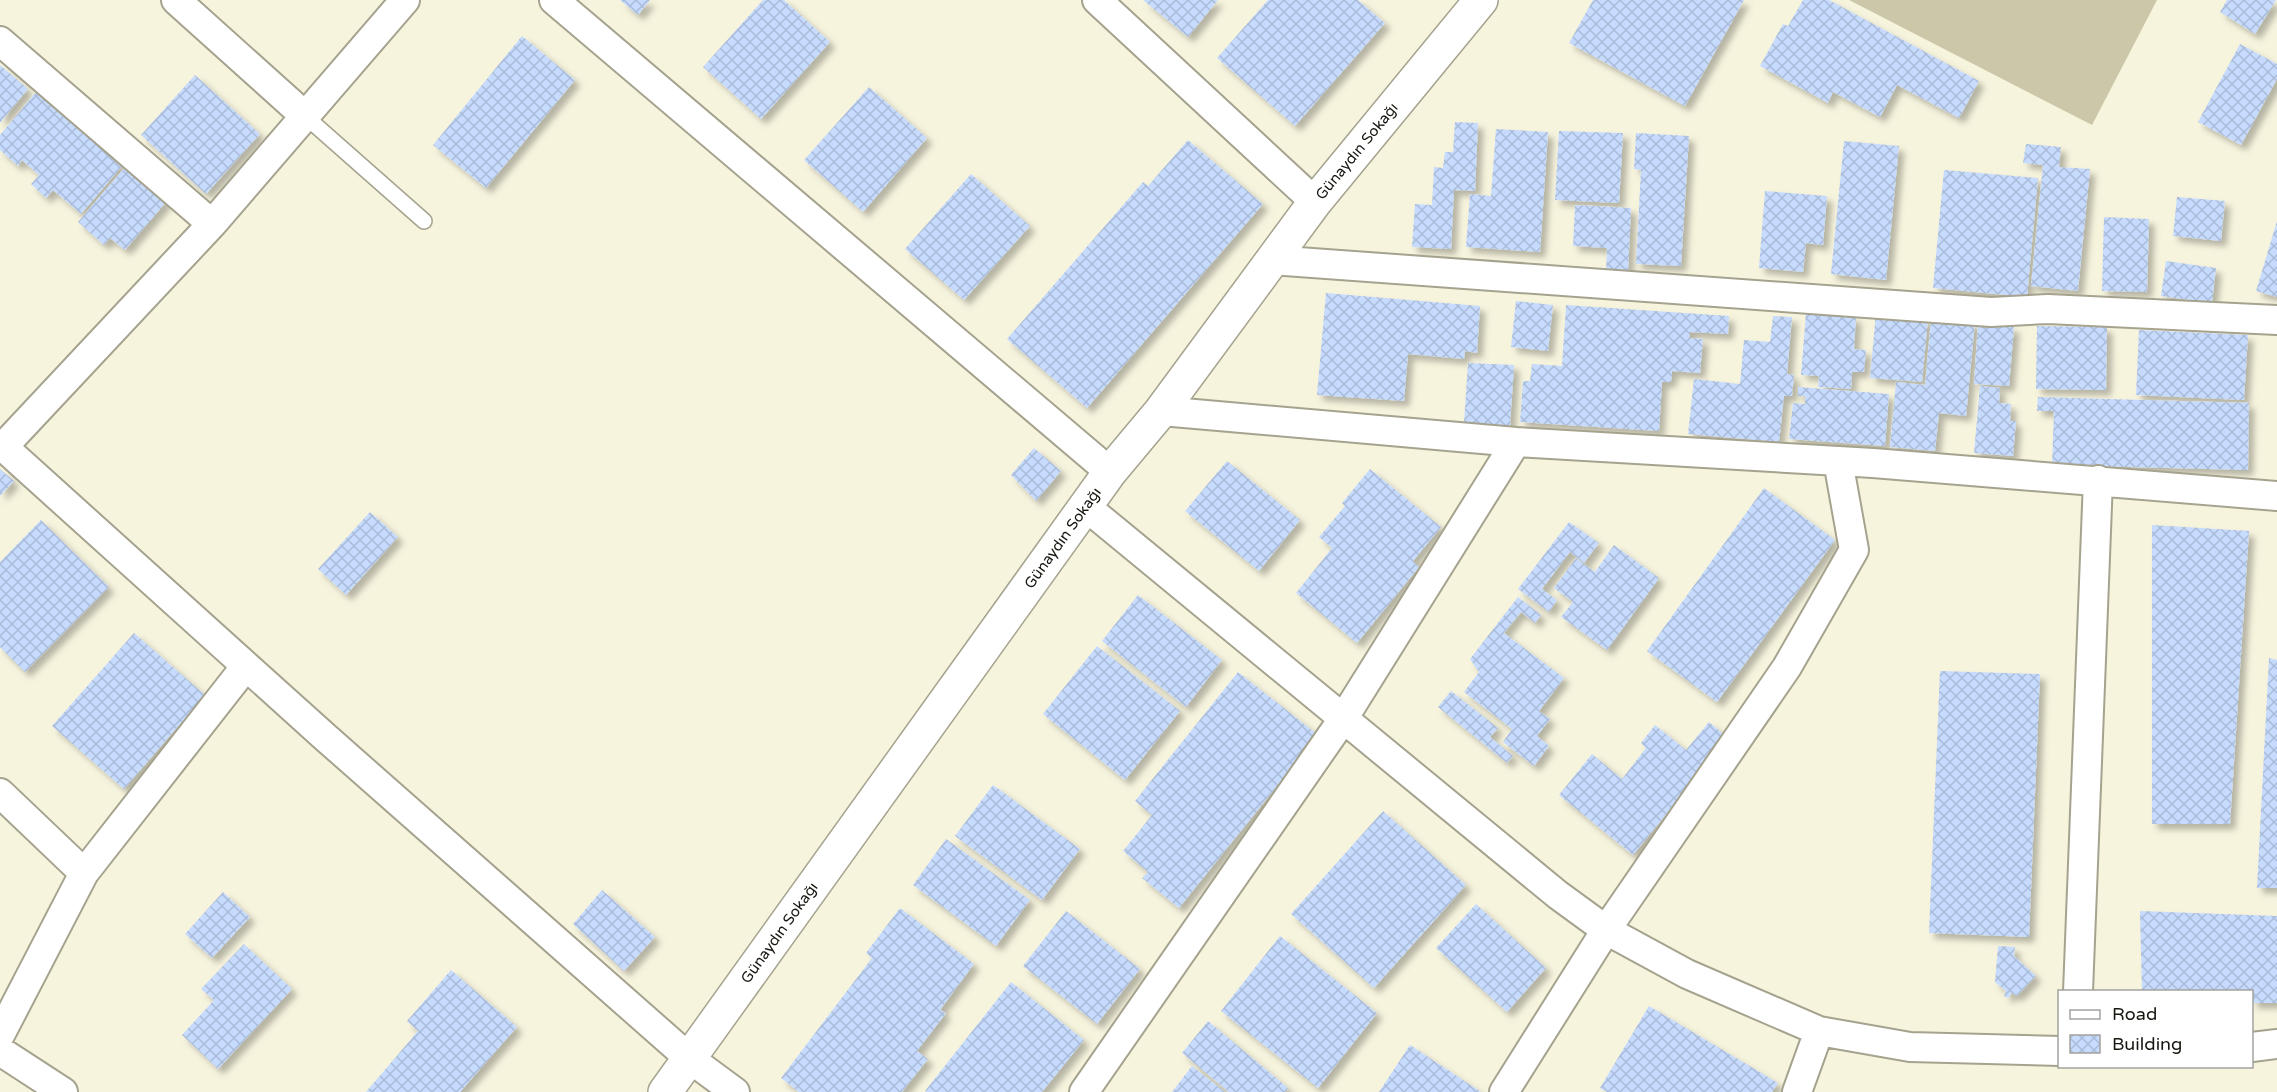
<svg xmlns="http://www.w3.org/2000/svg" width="2277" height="1092" font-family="'Varela Round',sans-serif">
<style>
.garden{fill:#cbc7a8}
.building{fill:url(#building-cross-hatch);filter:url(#shadow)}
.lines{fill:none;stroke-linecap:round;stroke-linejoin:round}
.lane-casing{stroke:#a5a28e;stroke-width:18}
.street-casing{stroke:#a5a28e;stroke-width:32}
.secondary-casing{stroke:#a5a28e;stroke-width:36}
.lane{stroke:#fff;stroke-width:15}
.street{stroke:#fff;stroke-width:28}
.secondary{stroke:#fff;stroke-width:33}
.labels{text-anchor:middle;stroke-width:4.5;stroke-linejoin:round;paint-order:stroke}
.street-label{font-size:15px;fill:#17160f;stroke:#fff}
</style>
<defs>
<pattern id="building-cross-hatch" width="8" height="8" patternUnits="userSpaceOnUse" patternTransform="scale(1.5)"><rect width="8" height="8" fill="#c6dbfd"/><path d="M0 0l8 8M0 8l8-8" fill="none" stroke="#a9bbd8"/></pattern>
<filter id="shadow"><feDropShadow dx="5.5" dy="5.5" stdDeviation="3" flood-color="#0004"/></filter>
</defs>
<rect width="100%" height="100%" fill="#f7f4de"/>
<!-- garden -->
<path class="garden" d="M1849,0H2157L2092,125Z"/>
<!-- building -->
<path class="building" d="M620,0H650L638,15Z
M763,0H784L830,42L761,119L703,67Z
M1143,0H1218L1188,37Z
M1268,0H1358L1385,23L1295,126L1217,58Z
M1593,0H1744L1685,106L1569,43Z
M1803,0H1829L1979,81L1959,118L1897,85L1880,117L1833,92L1828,103L1760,66L1783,24L1788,26Z
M2227,0H2276L2255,34L2220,12Z
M522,36L575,80L486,188L433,145Z
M2240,44L2277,64V79L2241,145L2198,122Z
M0,65L28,89L0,123Z
M195,75L260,134L206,194L141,135Z
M869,87L927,138L863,212L804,160Z
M37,91L123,165L81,214L53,190L46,198L31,184L39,175L22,160L18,166L0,150V135Z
M1455,122L1478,123L1475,191L1454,190L1451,249L1412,247L1415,204L1432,205L1434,167L1443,168L1445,152H1453Z
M1496,129L1548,132L1540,252L1466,247L1470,194L1491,196Z
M1559,131L1623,133L1619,203L1555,200Z
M1636,133L1689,136L1681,266L1636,264L1641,170L1634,169Z
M1188,140L1263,204L1087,408L1007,339L1143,182L1148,186Z
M1844,141L1899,146L1886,280L1831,274Z
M2026,144L2061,147L2059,167L2090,169L2078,291L2031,286L2043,165L2023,163Z
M126,166L167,201L125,250L110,238L104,245L78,222Z
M1944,170L2038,178L2027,297L1933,288Z
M971,174L1030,226L964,300L905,249Z
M1765,191L1827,196L1823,245L1806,243L1803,272L1759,268Z
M2177,197L2225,201L2221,241L2173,236Z
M1575,205L1631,208L1628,272L1606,271L1607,248L1573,246Z
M2104,217L2149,219L2147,292L2102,291Z
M2277,221V297L2256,291Z
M2166,261L2216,268L2212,303L2161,296Z
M1326,293L1480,306L1477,353L1465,351L1464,359L1408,354L1404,401L1317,395Z
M1516,301L1553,305L1548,351L1511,347Z
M1566,305L1729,316L1728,334L1690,332L1689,338L1703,339L1700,373L1672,371L1671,382H1662L1659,431L1520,422L1523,381H1530L1532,364L1562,366Z
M1806,313L1856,317L1854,349L1866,350L1864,372H1852L1851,389L1818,387L1819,376L1801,375Z
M1876,313L1928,318L1922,382L1870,378Z
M1773,316L1792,317L1787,374L1794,375L1792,396H1784L1779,442L1688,434L1694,379L1740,384L1744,340L1770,342Z
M1931,319L1975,322L1966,416L1939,413L1935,451L1890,447L1896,382L1925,385Z
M1978,324L2014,327L2009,386L1974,384Z
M2037,326L2107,327L2106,390L2036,389Z
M2139,330L2248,335L2244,400L2136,395Z
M1468,363L1514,365L1510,426L1464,423Z
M1980,386L2000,388L1999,403L2011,404L2010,421H2016L2013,456L1974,453Z
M1798,387L1889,394L1885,446L1789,439L1793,403L1805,404V396H1798Z
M2038,397L2249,403L2248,470L2052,465L2054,411H2037Z
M1034,448L1061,471L1036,501L1011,475Z
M1227,461L1300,520L1259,571L1185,511Z
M0,469L14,481L0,496Z
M1370,469L1441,527L1413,561L1419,567L1357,643L1296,593L1332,548L1319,537L1345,506L1342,503Z
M1764,488L1835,540L1717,702L1647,651Z
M370,512L398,537L346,595L318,569Z
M41,520L109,587L25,672L0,647V562Z
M1569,522L1599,543L1584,563L1570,552L1542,589L1557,600L1549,612L1518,589Z
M2152,525L2249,531L2230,824H2152Z
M1614,545L1659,578L1607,650L1561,617L1573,602L1554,588L1576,558L1595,572Z
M1138,595L1222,660L1186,707L1102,641Z
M1518,597L1541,615L1535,623L1521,612L1504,633L1564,678L1539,711L1550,719L1537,736L1549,746L1534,766L1503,742L1512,729L1464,692L1479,672L1470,659Z
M134,633L205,695L124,789L52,726Z
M1097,646L1180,711L1125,780L1043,714Z
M2269,658L2277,660V888H2257Z
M1940,671L2040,674L2029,937L1929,933Z
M1238,672L1318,735L1179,908L1142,878L1148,872L1123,851L1152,815L1135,801Z
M1451,691L1498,728L1490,737L1513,756L1507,763L1438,707Z
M1709,722L1728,738L1633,855L1559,795L1592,754L1622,779L1646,748L1641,743L1655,725L1686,750Z
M993,785L1080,849L1042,900L955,836Z
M1383,811L1466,885L1374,988L1291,914Z
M946,839L1030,900L996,946L913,885Z
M602,890L655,937L624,971L573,924Z
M223,892L250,917L212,958L185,934Z
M1476,904L1546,968L1507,1012L1436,948Z
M900,908L974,964L940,1010L946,1013L917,1051L928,1059L902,1092H799L781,1078L872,958L866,953Z
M1066,911L1140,969L1097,1024L1023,966Z
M2140,911L2277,916V1003H2252V992H2142Z
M1280,936L1377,1013L1318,1088L1221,1011Z
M244,944L292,989L218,1069L182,1035L214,1000L201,989Z
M1998,946L2015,947L2014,956L2036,976L2017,996L2011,993L2009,998L2004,996L2006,991L1995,982Z
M451,970L517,1027L460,1092H366L418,1031L407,1021Z
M1011,982L1084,1040L1042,1092H927L925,1091Z
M1649,1006L1778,1083L1772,1092H1607L1600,1088Z
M1208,1021L1288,1088L1285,1092H1229L1182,1053Z
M1410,1045L1481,1092H1379Z
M1192,1066L1225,1092H1172Z"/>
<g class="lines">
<defs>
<path id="lane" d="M305,116L424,221"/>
<path id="street" d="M176,0L305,116
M554,0L1110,472
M1097,0L1315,202
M0,41L212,224
M1271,260L1991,312L2048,309L2277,320
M1161,411L1516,442L1873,463L2277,496
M0,444L325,737L689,1058L735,1092
M3,447L212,224L405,0
M1085,506L1558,895L1606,930L1687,974L1819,1031L1910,1047L2060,1051
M0,793L84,873
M2078,992L2098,480
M0,1035L84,873L246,666
M2252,1047L2277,1044
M0,1051L63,1092
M1084,1092L1343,719L1516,442
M1504,1092L1606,930L1787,667L1854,550L1838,461
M1797,1092L1819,1031"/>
<g id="secondary">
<path id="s1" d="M665,1092L1110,472L1161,411L1315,202L1481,0"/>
</g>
</defs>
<!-- lane casing -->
<use href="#lane" class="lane-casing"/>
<!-- street casing -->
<use href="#street" class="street-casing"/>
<!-- secondary casing -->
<use href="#secondary" class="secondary-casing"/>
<!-- lane -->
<use href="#lane" class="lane"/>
<!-- street -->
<use href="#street" class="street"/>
<!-- secondary -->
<use href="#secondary" class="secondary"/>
</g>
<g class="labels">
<!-- street labels -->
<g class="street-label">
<text dy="5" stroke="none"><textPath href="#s1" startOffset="1168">Günaydın Sokağı</textPath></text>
<text dy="5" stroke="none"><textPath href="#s1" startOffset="682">Günaydın Sokağı</textPath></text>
<text dy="5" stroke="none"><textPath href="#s1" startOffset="196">Günaydın Sokağı</textPath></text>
</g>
</g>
<!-- legend -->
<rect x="2058" y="990" width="195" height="78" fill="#ffffff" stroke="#a2a29f" stroke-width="1.5"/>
<rect x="2070" y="1010" width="30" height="9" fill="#ffffff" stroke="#a2a29f" stroke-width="1.5"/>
<text x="2112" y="1020" font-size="18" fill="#17160f">Road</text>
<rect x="2070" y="1035" width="30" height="18" fill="url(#building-cross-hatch)" stroke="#a2a29f" stroke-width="1.5"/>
<text x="2112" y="1050" font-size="18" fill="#17160f">Building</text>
</svg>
